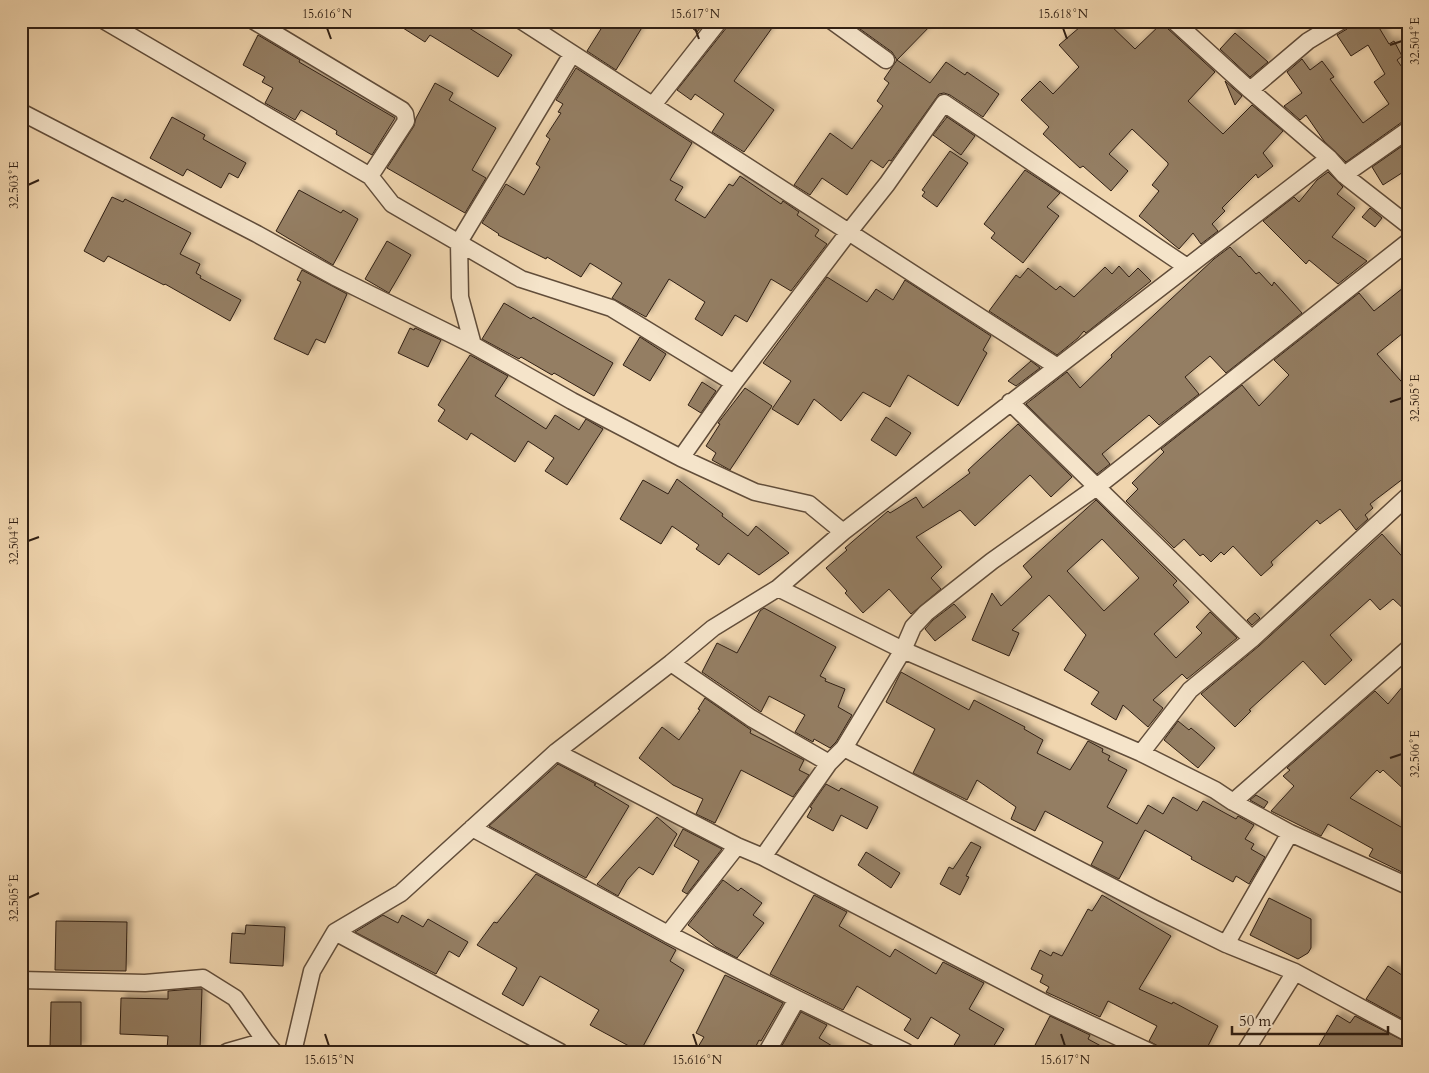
<svg xmlns="http://www.w3.org/2000/svg" width="1429" height="1073" font-family="Cardo,serif">
<style>
.building{fill:#947e64;stroke:#312014;fill-rule:evenodd;filter:url(#shadow)}
.lines{fill:none;stroke-linecap:round;stroke-linejoin:round}
.minor-casing{stroke:#614d3a;stroke-width:19}
.minor{stroke:#f5e4ca;stroke-width:16}
.ticks{fill:none;stroke:#312014;stroke-width:2}
.neatline{fill:none;stroke:#312014;stroke-width:2}
.ticks-label{font-size:12px;text-anchor:middle;fill:#312014}
</style>
<defs>
<filter id="shadow"><feDropShadow dx="4.5" dy="-4.5" stdDeviation="2.5" flood-color="#0004"/></filter>
</defs>
<rect width="100%" height="100%" fill="#f0d5ae"/>
<filter id="stains"><feTurbulence type="fractalNoise" baseFrequency=".004" numOctaves="4"/><feColorMatrix values="0 0 0 0 .2 0 0 0 0 .09 0 0 0 0 .02 0 0 0 .5 -.17"/></filter>
<radialGradient id="worn" r=".72"><stop offset=".6" stop-color="#630" stop-opacity="0"/><stop offset="1" stop-color="#630" stop-opacity=".3"/></radialGradient>
<!-- building -->
<path class="building" d="M392,21H458L512,55L498,77L430,35L425,42Z
M606,21H646L616,70L587,51Z
M683,21H706L697,32Z
M729,21H777L734,81L774,110L744,152L712,132L724,114L695,94L691,100L677,90L727,27Z
M866,21H935L897,60L892,52L860,29Z
M1087,21H1106L1135,49L1164,21L1167,28L1215,72L1188,101L1223,134L1252,105L1283,131L1263,153L1273,166L1258,178L1256,174L1222,208L1225,211L1212,224L1218,231L1201,244L1193,233L1179,249L1139,216L1159,191L1152,185L1168,165V163L1132,129L1109,154L1128,171L1111,191L1083,166L1080,168L1043,134L1049,127L1021,100L1040,81L1053,94L1079,67L1059,45Z
M1352,21H1375L1389,44L1394,41L1402,56L1397,60L1408,76V120L1402,122L1346,162L1324,141L1306,115L1300,120L1284,106L1302,93L1287,72L1302,59L1310,70L1322,61L1334,77L1330,79L1363,123L1389,104L1374,82L1385,74L1368,45L1351,56L1337,35L1347,29Z
M1235,33L1268,62L1250,77L1220,49Z
M258,35L300,60L299,62L395,118L372,155L336,134L337,131L301,110L295,120L265,103L273,88L262,82L265,77L243,65Z
M897,60L930,83L946,62L965,75L967,72L999,94L983,117L950,95L944,93L939,94L891,161L889,160L883,168L871,160L847,195L822,178L810,195L794,185L830,133L852,149L883,106L877,101L889,83L884,79Z
M576,68L692,143L670,180L683,187L675,200L705,218L729,184L733,186L740,176L781,204L783,201L799,212L797,215L819,230L815,236L827,244L791,291L771,279L747,322L735,315L722,336L695,319L705,302L669,279L646,317L612,298L622,283L590,263L581,277L547,257L546,259L498,235L499,234L482,223L506,184L524,195L540,167L536,164L550,139L546,136L561,113L558,112L563,104L556,100Z
M1225,81L1242,96L1235,105Z
M435,83L453,93L449,100L496,128L472,170L486,178L465,213L387,168L414,126L416,118Z
M172,117L205,135L203,139L246,163L238,178L229,173L221,188L187,169L183,176L150,158Z
M947,117L975,136L961,155L933,135Z
M1408,142V169L1383,185L1372,167Z
M950,151L968,163L937,207L922,196L925,192L922,190Z
M1025,170L1060,193L1047,207L1059,216L1023,263L991,238L995,233L984,224Z
M1328,172L1343,187L1337,194L1355,208L1332,237L1367,261L1338,284L1309,260L1306,264L1263,221L1294,197L1299,202L1317,180Z
M299,190L341,213L343,210L358,219L333,265L276,231Z
M112,197L123,202L125,199L191,233L180,254L200,264L196,273L201,276L200,278L241,300L230,321L165,284L164,285L108,256L104,262L84,251Z
M1370,208L1382,218L1375,227L1362,217Z
M387,241L411,255L389,293L365,279Z
M1230,247L1239,257L1240,256L1256,274L1259,272L1272,286L1274,282L1302,313L1226,373L1210,356L1185,377L1199,394L1159,425L1149,415L1102,454L1110,464L1097,474L1026,404L1067,372L1080,388L1112,357L1111,355L1214,259Z
M1119,266L1129,277L1138,268L1151,281L1086,333L1084,331L1078,338L1057,355L989,311L1016,275L1020,278L1028,268L1056,290L1060,286L1074,297L1105,267L1112,274Z
M302,270L347,294L325,343L316,339L308,355L274,339L301,282L297,280Z
M827,277L867,302L876,289L893,300L905,280L991,336L983,350L987,353L958,406L908,375L890,407L863,392L841,421L814,399L798,425L772,409L791,381L763,363Z
M1408,284V329L1377,354L1408,389V475L1370,504L1373,508L1365,515L1368,519L1356,530L1340,509L1320,524L1317,520L1271,562L1273,565L1261,576L1233,546L1224,555L1221,552L1211,562L1203,554L1200,556L1184,539L1174,548L1126,501L1138,489L1132,483L1164,452L1161,449L1242,385L1259,406L1289,375L1274,360L1359,293L1374,311Z
M504,303L531,319L533,317L613,363L594,396L554,373L552,375L521,357L519,359L482,339Z
M410,328L414,330L415,328L441,340L428,367L398,353Z
M640,337L666,354L650,381L623,365Z
M470,355L508,376L495,396L546,429L555,415L579,430L586,419L603,429L567,485L545,471L554,458L528,441L515,462L471,433L467,440L438,421L445,410L438,405Z
M1031,361L1040,368L1016,386L1008,381Z
M702,382L716,391L701,413L688,405Z
M745,388L772,406L730,470L712,460L716,453L706,446L720,424L718,423Z
M886,417L911,433L896,456L871,440Z
M1018,424L1072,477L1051,497L1030,475L975,526L960,510L916,537L942,567L931,578L941,589L911,614L889,589L863,613L845,593L847,591L826,568L847,550L845,548L888,511L890,513L916,497L923,508L970,473L968,470Z
M677,479L723,514L722,516L748,536L756,526L789,553L759,575L728,553L719,565L696,549L699,545L672,526L661,544L620,519L643,480L668,494Z
M1096,500L1177,581L1173,585L1189,602L1154,634L1176,658L1202,633L1196,627L1210,612L1237,638L1187,679L1182,674L1153,700L1163,708L1148,727L1123,705L1116,720L1091,704L1099,692L1064,670L1086,635L1049,595L1012,630L1019,633L1009,656L972,640L992,593L1001,606L1032,577L1023,566ZM1102,539L1139,578L1104,611L1067,571Z
M1382,534L1408,563V613L1393,599L1380,610L1370,599L1330,635L1352,660L1325,685L1303,661L1249,710L1251,711L1235,727L1201,694L1259,646Z
M954,604L966,617L935,641L925,629L933,620Z
M764,608L836,647L820,676L826,679L825,681L845,689L838,707L852,715L836,742L830,748L814,739L813,742L795,732L805,715L769,696L761,712L702,672L717,643L737,653L760,611Z
M1255,613L1260,618L1252,625L1247,620Z
M901,672L969,710L974,700L1025,727L1024,729L1043,740L1037,753L1070,770L1088,741L1103,749L1102,752L1110,756L1108,760L1127,770L1107,807L1137,824L1148,805L1163,814L1173,797L1197,811L1203,801L1236,819L1238,816L1254,825L1245,839L1254,844L1251,849L1265,857L1249,884L1236,876L1233,882L1191,859L1192,857L1145,830L1119,879L1091,865L1103,842L1045,811L1035,831L1011,819L1016,807L977,780L967,800L913,773L935,729L886,702Z
M1408,680V793L1383,770L1380,773L1377,770L1350,798L1408,831V875L1369,856L1373,849L1328,824L1321,836L1271,811L1294,786L1283,776L1290,770L1287,768L1288,767L1375,691L1388,704Z
M705,698L751,730L750,733L804,760L799,770L809,775L793,797L741,770L715,823L696,814L703,799L673,785L639,758L662,727L679,740L700,710L698,709Z
M1178,721L1189,730L1191,728L1215,748L1198,768L1164,740Z
M558,764L596,784L594,785L629,806L586,878L489,826Z
M826,784L839,791L841,788L878,807L867,829L841,815L833,831L807,817L812,808L810,807Z
M1256,795L1268,802L1264,808L1250,800Z
M657,817L677,834L653,875L639,867L627,880L618,896L597,884Z
M683,829L722,849L687,894L682,891L699,861L674,846Z
M971,842L981,847L966,876L969,877L960,895L940,884L949,867L953,869Z
M866,852L900,873L891,888L858,865Z
M536,874L676,950L670,961L684,970L640,1052L590,1025L599,1010L540,976L523,1006L502,994L517,968L477,945L494,922L497,923Z
M723,880L738,891L741,888L762,903L753,915L764,923L737,958L716,947L688,925Z
M814,895L847,912L839,926L890,957L895,949L936,974L943,962L984,983L969,1009L1004,1029L990,1052H950L960,1035L931,1017L918,1039L904,1030L911,1019L857,986L843,1010L770,974Z
M1102,895L1171,936L1139,989L1172,1004L1173,1002L1218,1026L1205,1052H1160L1158,1046L1149,1041L1157,1026L1108,1001L1100,1017L1046,992L1049,987L1040,982L1043,975L1031,969L1040,950L1051,956L1053,952L1062,956L1088,909L1092,911Z
M1269,898L1311,919V948L1308,953L1298,959L1250,935Z
M383,915L398,923L402,915L423,927L428,919L468,942L459,957L449,951L436,974L355,932Z
M56,921L127,922L126,971L55,970Z
M246,925L285,927L283,966L230,963L232,933L245,934Z
M1388,966L1408,979V1022L1366,999Z
M725,975L783,1003L761,1041L759,1040L753,1052H695L704,1037L696,1033Z
M192,989H202L200,1050L167,1049L168,1036L120,1034L121,998L168,999V991Z
M51,1002H81V1048H50Z
M801,1012L827,1025L819,1038L842,1052H786L780,1049Z
M1337,1015L1350,1023L1355,1016L1408,1043V1052H1315Z
M1050,1016L1090,1035L1088,1039L1112,1052H1043L1034,1047Z"/>
<g class="lines">
<defs>
<path id="minor" d="M105,21L370,176L392,204L521,279L611,308L734,383
M254,21L402,110L405,114L406,121L370,176
M522,21L1056,366
M832,21L886,60
M1174,21L1250,90L1329,158L1344,175L1408,225
M1250,90L1308,41L1341,21
M653,105L719,21
M21,112L257,234L335,277L473,345L572,401L681,458L755,492L809,504L843,532
M1344,175L1408,130
M473,345L460,297L459,242L572,54
M1010,402L1252,639
M681,458L734,383L848,233L887,184L944,103L1187,267
M778,588L903,650L1141,753L1215,790L1233,802L1290,833L1408,886
M671,663L751,718L829,763
M844,748L1153,908L1226,944L1295,972L1408,1033
M556,752L737,846L763,857L1047,1004L1150,1052
M1141,753L1190,690L1252,639L1408,496
M1233,802L1408,649
M472,828L668,934L797,999L906,1052
M763,857L829,763L844,748L903,650L913,627L926,613L992,561L1098,486L1408,242
M335,932L560,1052
M668,934L737,846
M1226,944L1290,833
M21,980L145,983L203,978L235,998L265,1041
M227,1052L265,1041L274,1052
M293,1052L312,971L335,932L401,893L556,752L671,663L713,628L778,588L843,532L900,488L1329,158
M767,1052L797,999
M1245,1052L1295,972"/>
</defs>
<!-- minor casing -->
<use href="#minor" class="minor-casing"/>
<!-- minor -->
<use href="#minor" class="minor"/>
</g>
<!-- ticks -->
<path class="ticks" d="M327,28L331,39M695,28L699,39M1063,28L1067,39M1390,45L1402,41M28,185L39,180M1390,402L1402,398M28,541L39,537M1390,758L1402,754M28,898L39,893M325,1034L329,1046M693,1034L697,1046M1061,1034L1065,1046"/>
<!-- margin -->
<rect width="1429" height="1073" fill="none" stroke="#f0d5ae" stroke-width="55"/>
<!-- scale -->
<path d="M1232 1026v8h156v-8" fill="none" stroke="#312014" stroke-width="2.5"/>
<text x="1239" y="1026" font-size="15" fill="#312014" stroke="#f5e4ca" stroke-width="4" paint-order="stroke">50 m</text>
<rect x="28" y="28" width="1374" height="1018" class="neatline"/>
<g class="ticks-label">
<text x="327" y="18">15.616°N</text>
<text x="695" y="18">15.617°N</text>
<text x="1063" y="18">15.618°N</text>
<text transform="translate(1415 41) rotate(-90)" y="4">32.504°E</text>
<text transform="translate(14 185) rotate(-90)" y="4">32.503°E</text>
<text transform="translate(1415 398) rotate(-90)" y="4">32.505°E</text>
<text transform="translate(14 541) rotate(-90)" y="4">32.504°E</text>
<text transform="translate(1415 754) rotate(-90)" y="4">32.506°E</text>
<text transform="translate(14 898) rotate(-90)" y="4">32.505°E</text>
<text x="329" y="1064">15.615°N</text>
<text x="697" y="1064">15.616°N</text>
<text x="1065" y="1064">15.617°N</text>
</g>
<rect width="100%" height="100%" filter="url(#stains)"/>
<rect width="100%" height="100%" fill="url(#worn)"/>
</svg>
